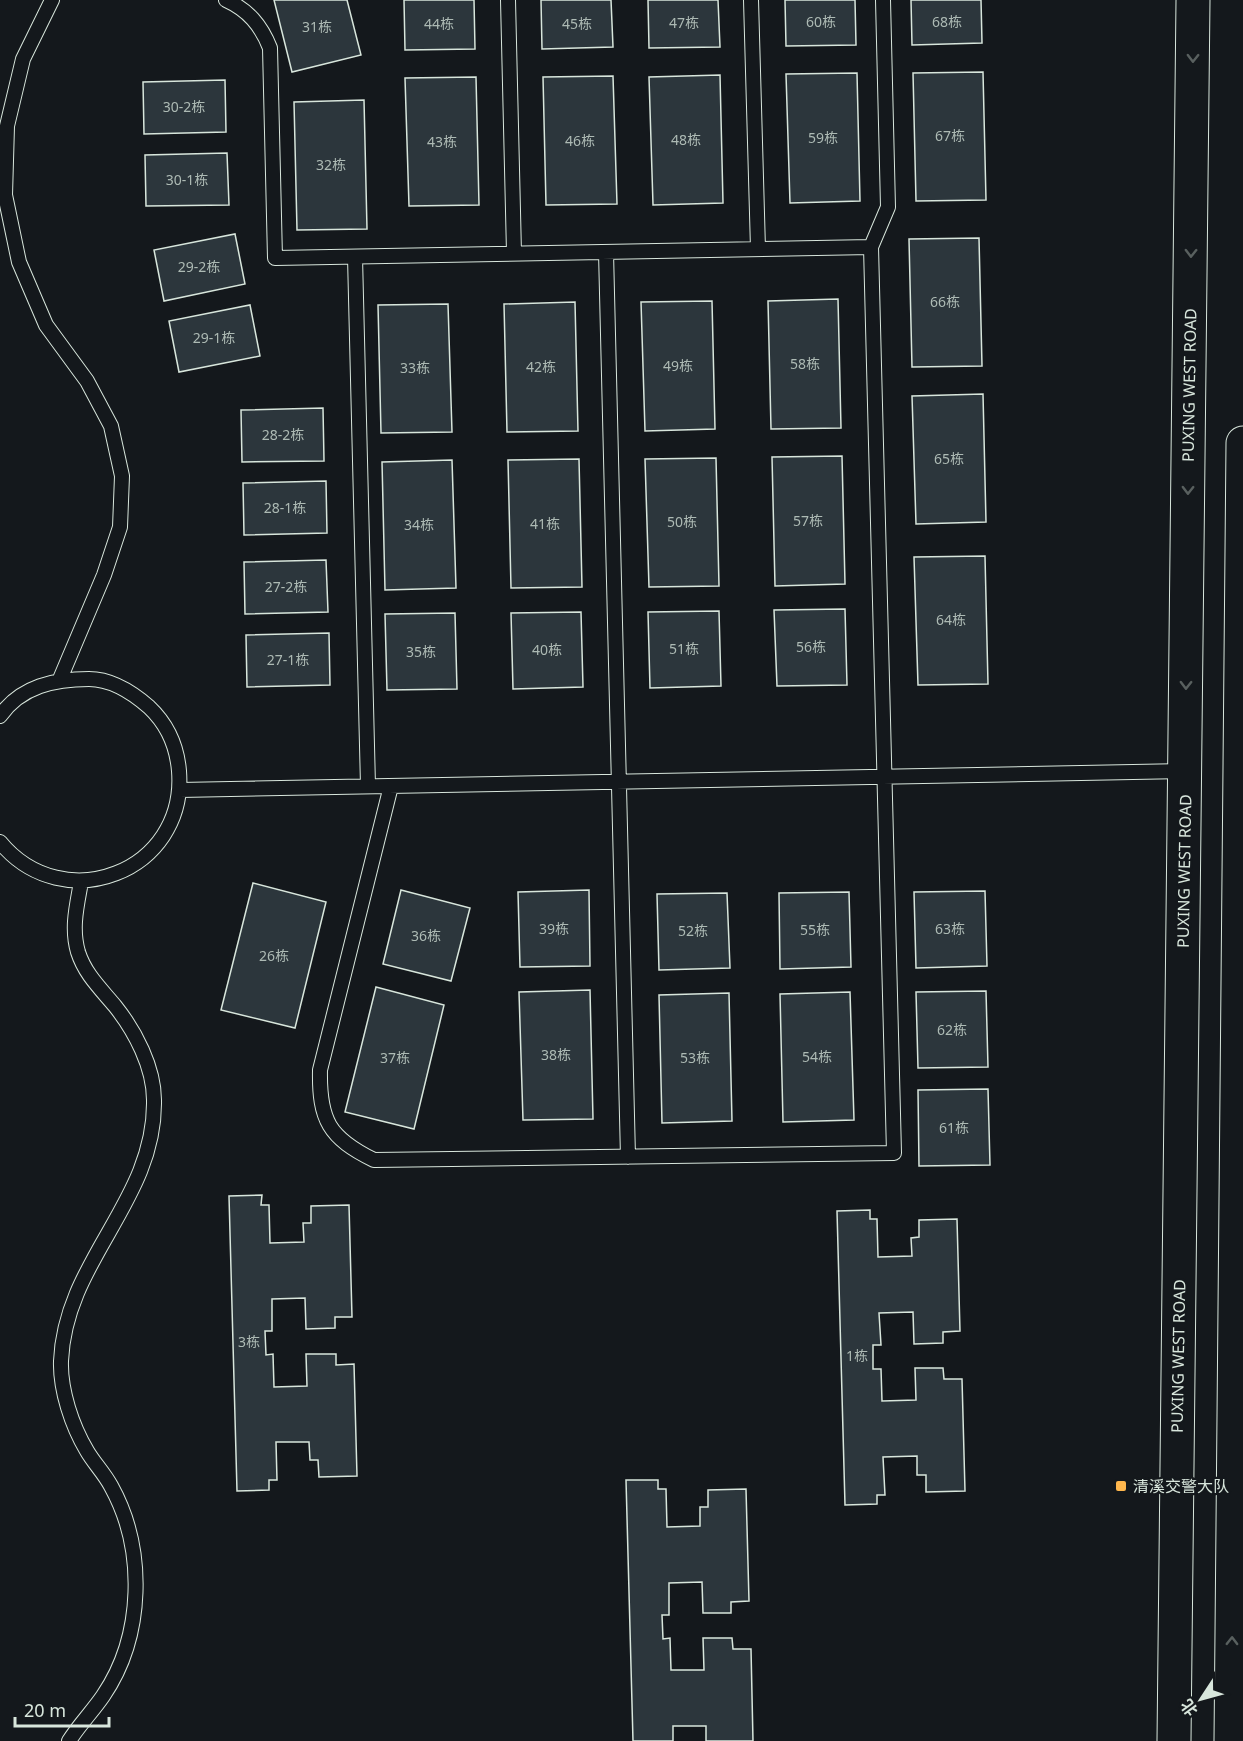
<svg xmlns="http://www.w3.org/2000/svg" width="1243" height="1741" font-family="'Noto Sans','Noto Sans SC',sans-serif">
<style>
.building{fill:#2c363c;stroke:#d8e6dc;stroke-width:1.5}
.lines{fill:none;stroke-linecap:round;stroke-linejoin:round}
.lane-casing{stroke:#d8e6dc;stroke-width:16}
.highway-casing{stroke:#d8e6dc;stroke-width:35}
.lane{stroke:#14181c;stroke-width:14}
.highway{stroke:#14181c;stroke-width:33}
.oneway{stroke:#59605f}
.poi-dot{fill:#ffb74d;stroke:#14181c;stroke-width:2}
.labels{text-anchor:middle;stroke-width:4.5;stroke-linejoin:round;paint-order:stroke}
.number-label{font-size:14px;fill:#adbab4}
.street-label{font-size:16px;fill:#d8e6dc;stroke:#14181c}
.poi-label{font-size:16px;fill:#d8e6dc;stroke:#14181c;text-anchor:start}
</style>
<rect width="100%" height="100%" fill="#14181c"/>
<!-- building -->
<path class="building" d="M274,0H347L361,55L292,72Z
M404,0H474L475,49L405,50Z
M541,0H611L613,47L542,49Z
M648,0H718L720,47L649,48Z
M785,0H855L856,45L786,46Z
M911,0H981L982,43L912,45Z
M983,72L986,200L916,201L913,73Z
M857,73L860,201L790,203L786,74Z
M720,75L723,203L653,205L649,77Z
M613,76L617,204L546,205L543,77Z
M476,77L479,205L409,206L405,78Z
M225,80L226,132L144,134L143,82Z
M364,100L367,229L297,230L294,102Z
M227,153L229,205L146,206L145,155Z
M235,234L245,284L164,301L154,250Z
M979,238L982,366L912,367L909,239Z
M838,299L841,428L771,429L768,301Z
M712,301L715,429L645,431L641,302Z
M575,302L578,431L507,432L504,304Z
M448,304L452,432L381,433L378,305Z
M250,305L260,356L179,372L169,321Z
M983,394L986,522L916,524L912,396Z
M323,408L324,461L242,462L241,410Z
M842,456L845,584L775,586L772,457Z
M716,458L719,586L649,587L645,459Z
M579,459L582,587L511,588L508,460Z
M452,460L456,588L385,590L382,462Z
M326,481L327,533L244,535L243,483Z
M985,556L988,684L918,685L914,557Z
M326,560L328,612L245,614L244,562Z
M845,609L847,685L777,686L774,610Z
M719,611L721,686L650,688L648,612Z
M581,612L583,687L513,689L511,613Z
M455,613L457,689L387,690L385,614Z
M329,633L330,685L247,687L246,635Z
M253,883L326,902L295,1028L221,1010Z
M401,890L470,908L451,981L383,964Z
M589,890L590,966L520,967L518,892Z
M985,891L987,966L916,968L914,892Z
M849,892L851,967L780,969L779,893Z
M727,893L730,968L659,970L657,894Z
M376,987L444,1005L414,1129L345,1112Z
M590,990L593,1119L523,1120L519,992Z
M986,991L988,1067L918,1068L916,992Z
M850,992L854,1120L783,1122L780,994Z
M729,993L732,1121L662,1123L659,995Z
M988,1089L990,1165L919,1166L918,1090Z
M262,1195L261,1205H269L270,1243L304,1242L303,1223H311V1206L349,1205L352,1317H335V1328L306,1329L305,1298L272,1299V1331H265L266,1355L273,1354L274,1387L307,1386L306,1354H336V1365L354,1364L357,1476L319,1477L318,1460H310L309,1442H276L277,1480H269V1490L237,1491L229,1196Z
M870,1210V1219H877L878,1257L912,1256L911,1238L919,1237V1220L957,1219L960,1331L943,1332V1343L914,1344L913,1312L879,1313L881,1345H873V1369H881L882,1401L916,1400L915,1368H943L944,1379H962L965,1491L926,1492V1475H917V1456L883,1457L885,1495H877V1504L845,1505L837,1211Z
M626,1480H658V1489H666L667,1527L700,1526V1507H708V1490L746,1489L749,1601L731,1602V1613H703L702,1582L669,1583V1615H662L663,1639L670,1638L671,1670H704L703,1638H732L733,1649H751L753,1741H706V1726H673V1741H633Z"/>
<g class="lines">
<defs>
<path id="lane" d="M52,0L23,59L7,126L5,195L19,262L46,325L87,381L111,426L122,476L120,527L104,575L60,679
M226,0C248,10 261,25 270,48L275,258L871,247L894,1153L374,1160C329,1138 319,1120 320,1070L391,786
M508,0L514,253
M751,0L758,249
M871,247L888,207L883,0
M606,252L628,1157
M355,257L368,786
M0,716C21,686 55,679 89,679C111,679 133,693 149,707C167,724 177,746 179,771C187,872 63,919 0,842
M180,790L1185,771
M69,1741C79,1725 92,1712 103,1696C144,1636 146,1549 111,1486C104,1473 94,1463 87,1451C72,1426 60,1390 61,1361C65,1260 156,1201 154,1100C154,1067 135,1031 115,1006C100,988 85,974 78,952C71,928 77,905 81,882"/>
<path id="highway" d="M1174,1741L1193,0
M1231,1741L1243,443"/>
</defs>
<!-- lane casing -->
<use href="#lane" class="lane-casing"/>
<!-- highway casing -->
<use href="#highway" class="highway-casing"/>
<!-- lane -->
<use href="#lane" class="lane"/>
<!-- highway -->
<use href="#highway" class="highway"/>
</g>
<!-- one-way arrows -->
<defs><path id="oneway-chevron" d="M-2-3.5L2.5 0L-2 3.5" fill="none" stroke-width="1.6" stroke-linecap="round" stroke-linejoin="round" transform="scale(1.5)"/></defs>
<g class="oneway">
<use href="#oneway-chevron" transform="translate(1193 58) rotate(91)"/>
<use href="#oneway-chevron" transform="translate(1191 253) rotate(91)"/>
<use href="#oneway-chevron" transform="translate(1188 490) rotate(91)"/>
<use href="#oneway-chevron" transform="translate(1186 685) rotate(91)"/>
<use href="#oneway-chevron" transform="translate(1232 1641) rotate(-89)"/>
</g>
<!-- markers -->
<rect class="poi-dot" x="1115" y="1480" width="12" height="12" rx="3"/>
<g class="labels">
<!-- number labels -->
<g class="number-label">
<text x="821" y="27">60栋</text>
<text x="947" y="27">68栋</text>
<text x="684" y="28">47栋</text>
<text x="439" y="29">44栋</text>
<text x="577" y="29">45栋</text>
<text x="317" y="32">31栋</text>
<text x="184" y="112">30-2栋</text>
<text x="950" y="141">67栋</text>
<text x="823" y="143">59栋</text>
<text x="686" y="145">48栋</text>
<text x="580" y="146">46栋</text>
<text x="442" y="147">43栋</text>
<text x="331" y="170">32栋</text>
<text x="187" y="185">30-1栋</text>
<text x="199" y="272">29-2栋</text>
<text x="945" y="307">66栋</text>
<text x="214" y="343">29-1栋</text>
<text x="805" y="369">58栋</text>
<text x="678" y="371">49栋</text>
<text x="541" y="372">42栋</text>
<text x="415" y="373">33栋</text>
<text x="283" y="440">28-2栋</text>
<text x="949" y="464">65栋</text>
<text x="285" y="513">28-1栋</text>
<text x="808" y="526">57栋</text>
<text x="682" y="527">50栋</text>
<text x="545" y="529">41栋</text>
<text x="419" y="530">34栋</text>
<text x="286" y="592">27-2栋</text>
<text x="951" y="625">64栋</text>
<text x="811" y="652">56栋</text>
<text x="684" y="654">51栋</text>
<text x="547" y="655">40栋</text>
<text x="421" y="657">35栋</text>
<text x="288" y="665">27-1栋</text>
<text x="554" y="934">39栋</text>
<text x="950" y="934">63栋</text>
<text x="815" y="935">55栋</text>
<text x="693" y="936">52栋</text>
<text x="426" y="941">36栋</text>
<text x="274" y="961">26栋</text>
<text x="952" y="1035">62栋</text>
<text x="556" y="1060">38栋</text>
<text x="817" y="1062">54栋</text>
<text x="395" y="1063">37栋</text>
<text x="695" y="1063">53栋</text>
<text x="954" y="1133">61栋</text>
<text x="249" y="1347">3栋</text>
<text x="857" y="1361">1栋</text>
</g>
<!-- street labels -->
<g class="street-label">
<text transform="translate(1189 385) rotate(-89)" y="6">PUXING WEST ROAD</text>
<text transform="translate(1184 871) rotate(-89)" y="6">PUXING WEST ROAD</text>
<text transform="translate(1178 1356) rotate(-89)" y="6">PUXING WEST ROAD</text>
</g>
<!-- poi labels -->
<g class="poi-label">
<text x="1133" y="1492">清溪交警大队</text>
</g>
</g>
<!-- north arrow -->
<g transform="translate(1201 1699) rotate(234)" stroke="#14181c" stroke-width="4.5" paint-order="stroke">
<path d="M0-4.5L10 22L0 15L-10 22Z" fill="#d8e6dc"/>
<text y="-9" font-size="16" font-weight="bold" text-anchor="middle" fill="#d8e6dc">北</text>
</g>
<!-- scale -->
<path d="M15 1717v9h94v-9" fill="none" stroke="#d8e6dc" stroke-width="3"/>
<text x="24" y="1717" font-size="18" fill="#d8e6dc" stroke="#14181c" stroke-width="4.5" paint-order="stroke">20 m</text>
</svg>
